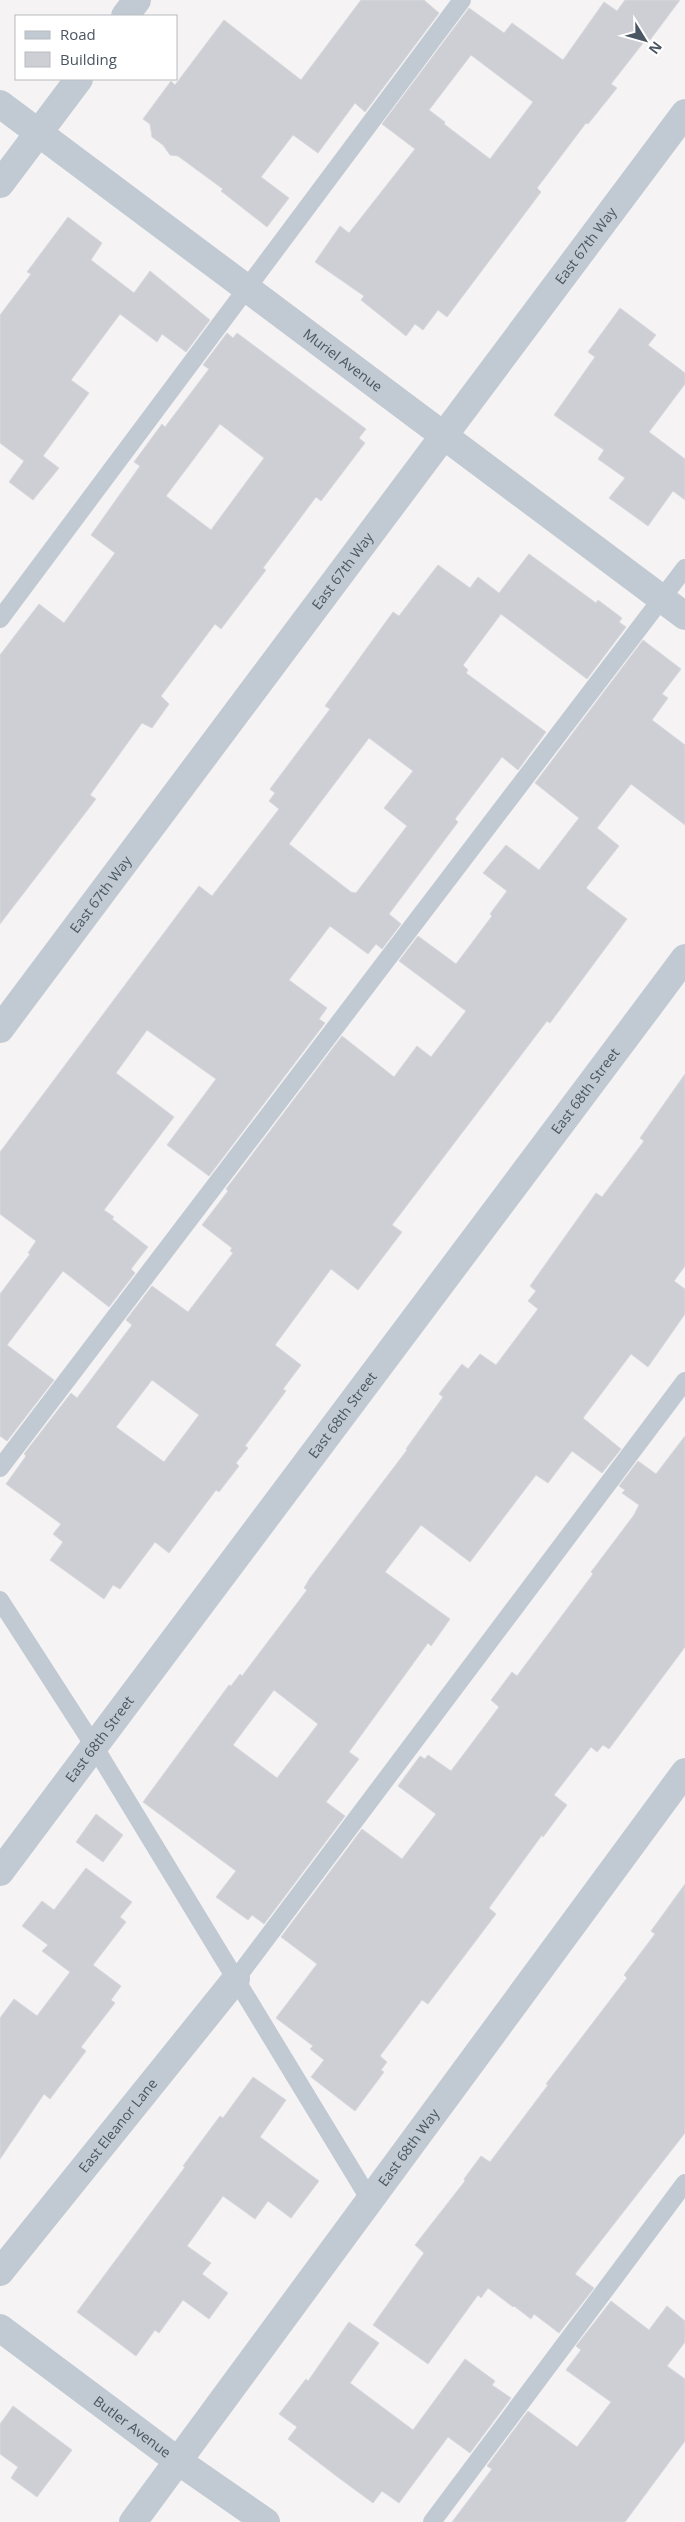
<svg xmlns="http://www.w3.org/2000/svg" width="685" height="2522" font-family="'Open Sans',sans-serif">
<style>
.building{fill:#cdcfd5;stroke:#d7d9de;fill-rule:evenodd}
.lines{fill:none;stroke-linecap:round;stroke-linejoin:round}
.lane{stroke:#c1cad2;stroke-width:18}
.street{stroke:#c1cad2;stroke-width:28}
.labels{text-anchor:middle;stroke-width:4;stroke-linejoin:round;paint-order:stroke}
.street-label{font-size:14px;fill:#4a5661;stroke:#fff}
</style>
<rect width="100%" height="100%" fill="#f5f3f3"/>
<!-- building -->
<path class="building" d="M361,0H424L439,13L365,112L355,103L318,153L293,135L261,177L289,198L267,227L221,191L223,189L178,156L170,155L163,145L152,137L150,124L143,119L171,81L175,85L224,20L301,80Z
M625,0H680L650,40L647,38L611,84L617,88L588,124L586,123L537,188L541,192L447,317L438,310L423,330L415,324L406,336L361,300L364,296L315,262L340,226L349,233L415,149L382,124L469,8L504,33L512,23L563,60L604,2L617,11ZM471,55L533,102L490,159L444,124L445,122L429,110Z
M68,217L102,243L91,260L134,293L150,271L210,320L186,352L162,334L157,342L120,314L71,380L89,393L43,456L59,468L33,500L9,482L24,461L0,443V315L31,274L27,272Z
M620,308L656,335L648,345L685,373V384L649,432L685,459V500L673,491L648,526L609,498L625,478L598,459L604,450L554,415L595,357L588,352Z
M227,333L233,338L237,333L366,429L359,438L365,443L321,501L316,497L263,568L266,570L221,629L215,624L161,696L169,704L152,728L142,723L90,795L96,799L0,924V655L39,604L64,623L115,553L91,535L140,466L134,462L162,424L165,427L209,369L203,365ZM220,424L264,458L211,530L166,496Z
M529,554L596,603L598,600L622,618L619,622L626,627L587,679L501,614L463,665L468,670L466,673L546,732L518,770L502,757L455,819L458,822L389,914L401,924L382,949L376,944L368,954L330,926L289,980L327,1008L319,1019L325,1023L209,1176L167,1145L216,1079L147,1030L116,1073L174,1117L104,1210L114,1217L112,1219L148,1247L131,1269L135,1273L109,1307L63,1271L7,1345L54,1380L7,1441L0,1436V1294L30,1254L28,1253L36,1241L0,1214V1152L199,886L212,896L279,809L269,801L275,793L270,789L330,709L325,706L393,612L399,616L438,565L470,588L478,577L499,593ZM369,738L413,771L384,808L407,826L356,893L351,892L289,844Z
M643,640L681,669L662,694L668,698L652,720L685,745V825L631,784L597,828L619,846L586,888L627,919L550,1023L547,1021L392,1225L402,1232L358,1290L331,1269L275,1345L301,1365L283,1389L286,1391L245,1446L248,1448L236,1463L239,1466L219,1492L216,1490L169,1553L155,1542L120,1589L113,1585L104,1599L50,1560L63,1542L53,1534L61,1524L6,1484L26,1456L24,1454L71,1393L77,1398L132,1325L126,1320L152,1286L188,1312L233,1253L230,1251L232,1248L202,1225L228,1191L226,1189L342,1036L394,1077L417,1046L431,1057L466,1011L399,961L418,936L456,964L492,916L490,914L507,891L483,873L506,845L539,870L579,818L535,783ZM152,1380L199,1415L164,1462L116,1427Z
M685,1074V1266L674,1281L685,1289V1314L648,1367L631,1354L583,1418L621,1449L602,1473L572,1451L548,1483L536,1475L470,1562L421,1525L385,1572L450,1619L431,1646L428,1643L349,1752L359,1759L326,1802L345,1816L264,1924L252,1915L248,1920L216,1897L236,1871L143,1802L229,1685L231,1686L240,1674L242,1676L307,1590L304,1588L310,1578L407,1450L406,1449L443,1397L439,1394L462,1364L468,1369L480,1354L496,1365L538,1309L528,1301L536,1291L530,1286L596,1193L602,1197L644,1141L640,1138ZM274,1690L318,1724L277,1778L233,1745Z
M685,1436V1647L609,1749L603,1745L597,1752L591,1747L554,1795L567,1805L543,1837L542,1835L489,1908L496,1914L428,2004L422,2000L380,2056L387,2062L381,2070L384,2072L355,2111L311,2077L324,2060L310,2049L313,2046L276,2018L317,1964L281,1937L362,1829L402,1859L436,1814L398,1786L420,1756L425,1759L428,1755L451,1771L499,1707L491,1700L512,1672L517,1676L593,1574L591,1572L634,1515L639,1505L622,1493L625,1490L619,1486L638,1461L656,1474Z
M96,1814L123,1835L103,1862L76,1842Z
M86,1868L132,1902L120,1917L126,1922L93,1965L121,1986L111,2000L115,2003L81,2047L86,2051L50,2099L44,2094L0,2159V2018L14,1999L37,2016L70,1972L42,1951L48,1945L22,1926L42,1901L54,1910Z
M685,1884V2133L575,2274L594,2288L559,2333L534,2314L531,2319L514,2306L513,2307L488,2288L481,2298L478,2295L428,2364L373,2325L424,2253L415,2245L465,2181L464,2179L481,2156L490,2162L548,2085L546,2084L627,1978L624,1975L655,1934L651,1931Z
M253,2077L286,2100L260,2137L319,2181L291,2218L268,2201L255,2219L223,2196L187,2246L211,2263L202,2274L228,2293L209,2319L183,2300L159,2333L155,2330L136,2356L77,2312L185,2167L183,2166L220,2116L223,2118Z
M611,2301L649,2330L667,2306L685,2321V2342L667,2366L685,2379V2441L625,2522H452L492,2469L487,2466L528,2411L577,2447L611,2402L566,2370L581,2350L576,2346Z
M349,2322L379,2343L350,2383L413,2430L465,2359L495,2381L492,2385L511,2398L470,2453L448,2437L399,2503L382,2491L373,2503L339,2478L288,2439L297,2427L279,2414L306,2379L308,2381Z
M13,2406L72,2450L37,2497L11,2478L18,2467L0,2454V2424Z"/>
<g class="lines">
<!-- lane -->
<path class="lane" d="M0,619L462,0
M0,1468L685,568
M0,1600L94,1746L370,2200
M236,1979L685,1381
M432,2522L685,2183"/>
<!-- street -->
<g class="street">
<path d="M125,16L137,0"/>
<path id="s1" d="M0,104L685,616"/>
<path d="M0,184L79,79"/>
<path id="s2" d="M0,1029L685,113"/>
<path id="s3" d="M0,1872L685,958"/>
<path id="s4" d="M0,2272L236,1979"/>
<path id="s5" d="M0,2328L178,2461L266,2522"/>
<path id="s6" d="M133,2522L685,1772"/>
</g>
</g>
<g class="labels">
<!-- street labels -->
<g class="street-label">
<text dy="5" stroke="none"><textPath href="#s2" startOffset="978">East 67th Way</textPath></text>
<text dy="5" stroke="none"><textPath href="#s1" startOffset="428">Muriel Avenue</textPath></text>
<text dy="5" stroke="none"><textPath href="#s2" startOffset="572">East 67th Way</textPath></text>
<text dy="5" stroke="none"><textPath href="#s2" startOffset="168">East 67th Way</textPath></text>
<text dy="5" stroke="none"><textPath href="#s3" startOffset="976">East 68th Street</textPath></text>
<text dy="5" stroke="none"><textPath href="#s3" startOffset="571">East 68th Street</textPath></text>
<text dy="5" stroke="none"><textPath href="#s3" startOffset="166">East 68th Street</textPath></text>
<text dy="5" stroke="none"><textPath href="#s4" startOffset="188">East Eleanor Lane</textPath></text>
<text dy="5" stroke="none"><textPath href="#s6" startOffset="465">East 68th Way</textPath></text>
<text dy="5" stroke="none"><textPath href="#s5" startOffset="165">Butler Avenue</textPath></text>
</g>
</g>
<!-- legend -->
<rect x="15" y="15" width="162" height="65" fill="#ffffff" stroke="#b7bbc0"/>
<rect x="25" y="31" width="25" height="8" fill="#c1cad2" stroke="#b7bbc0"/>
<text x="60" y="40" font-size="15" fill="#4a5661">Road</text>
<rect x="25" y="52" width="25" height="15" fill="#cdcfd5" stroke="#b7bbc0"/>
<text x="60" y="65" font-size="15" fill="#4a5661">Building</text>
<!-- north arrow -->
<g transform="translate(645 40) rotate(127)" stroke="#ffffff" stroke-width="4" paint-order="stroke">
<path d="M0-4L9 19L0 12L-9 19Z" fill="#4a5661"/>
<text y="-8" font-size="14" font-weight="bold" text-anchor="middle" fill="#4a5661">N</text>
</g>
</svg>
